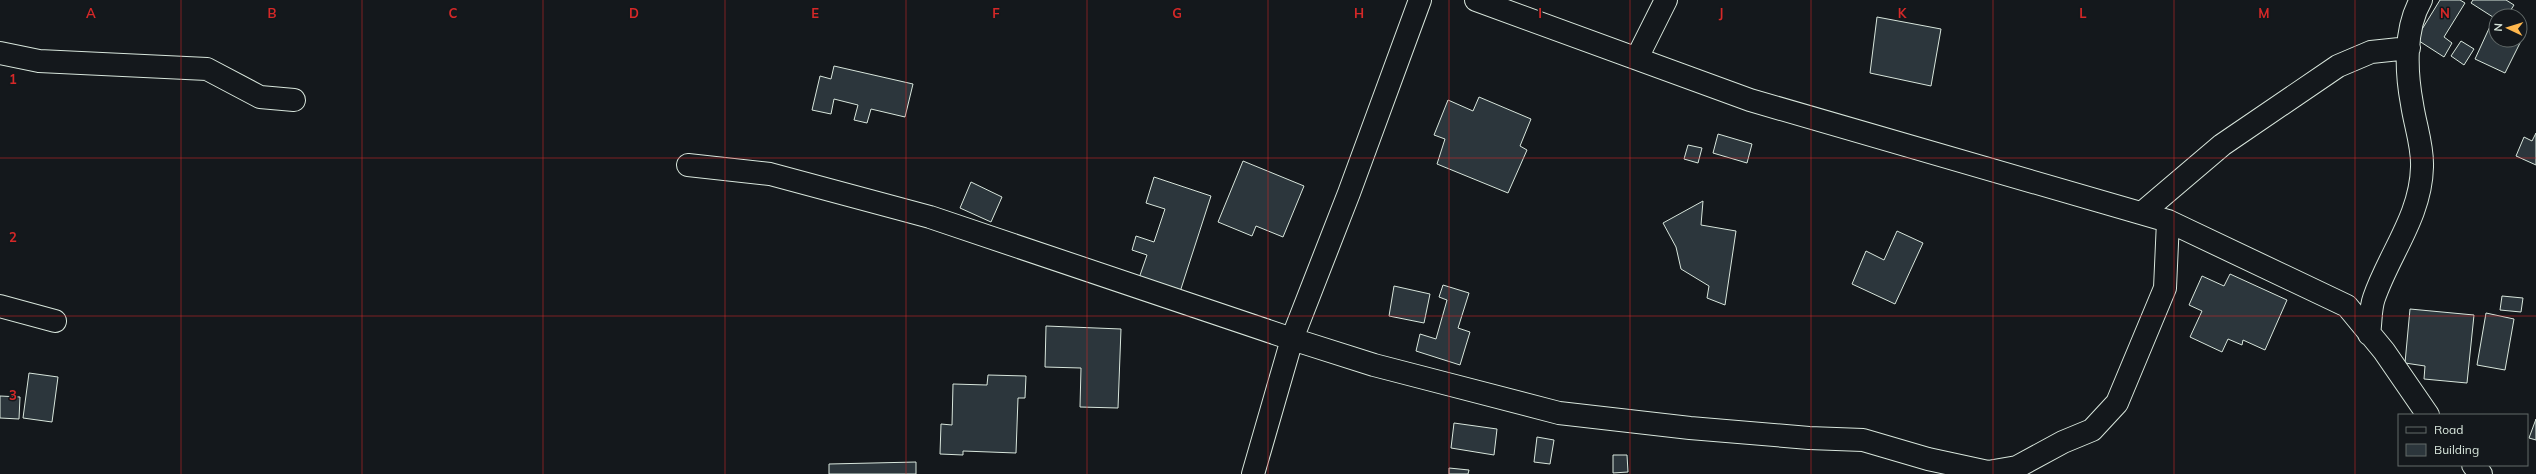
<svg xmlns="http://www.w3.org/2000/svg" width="2536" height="474" font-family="Mulish,sans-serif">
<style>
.building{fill:#2c363c;stroke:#d8e6dc}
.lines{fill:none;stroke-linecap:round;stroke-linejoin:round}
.minor-casing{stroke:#d8e6dc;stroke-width:24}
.minor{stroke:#14181c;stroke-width:22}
.grid{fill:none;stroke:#d62828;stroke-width:1;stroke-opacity:0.55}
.grid-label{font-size:13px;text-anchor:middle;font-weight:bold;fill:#d62828;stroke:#14181c;stroke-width:3;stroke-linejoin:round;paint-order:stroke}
</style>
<rect width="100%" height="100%" fill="#14181c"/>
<!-- building -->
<path class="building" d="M2440,0H2460L2465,3L2444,37L2452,43L2444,57L2416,39Z
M2473,0H2506L2514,5L2507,16H2496V19L2471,3Z
M1877,17L1941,29L1931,86L1870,73Z
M2492,22L2496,24V40H2520V36L2523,37L2505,73L2475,59Z
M2461,41L2474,49L2464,65L2451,56Z
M834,66L913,84L905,117L871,109L867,123L854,120L858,105L834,99L831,114L812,110L820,76L831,79Z
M1479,97L1531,119L1520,146L1527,150L1508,193L1437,164L1445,139L1434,135L1448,100L1473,111Z
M2536,133V165L2516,156L2524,137L2532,141Z
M1718,134L1752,144L1747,163L1713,153Z
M1688,145L1702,148L1698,163L1684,159Z
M1243,161L1304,186L1283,237L1256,226L1252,236L1218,222Z
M1154,177L1211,196L1179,295L1138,281L1147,255L1132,250L1136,236L1154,242L1165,209L1146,203Z
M971,182L1002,197L991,222L960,208Z
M1703,201L1701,225L1736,231L1725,305L1707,298L1709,286L1681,269L1676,247L1663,223Z
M1897,231L1923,243L1895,304L1852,284L1866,251L1884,260Z
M2230,274L2287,300L2265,350L2243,340L2242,345L2228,339L2222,352L2190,337L2202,311L2189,305L2202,276L2224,286Z
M1443,285L1469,293L1458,328L1470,332L1460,365L1416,351L1420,334L1436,339L1447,300L1439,297Z
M1394,286L1430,294L1424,323L1389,316Z
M2502,296L2523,298L2521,312L2500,310Z
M2410,309L2474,315L2467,383L2424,379L2425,366L2405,363Z
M2486,313L2514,319L2505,370L2477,365Z
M1046,326L1121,329L1118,408L1080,407L1081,368L1045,367Z
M29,373L58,377L52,422L23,418Z
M988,375L1026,376L1025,398H1018L1016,453L963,451V455L940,454L941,424L952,425L953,384L987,385Z
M0,396L20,397L19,419L0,418Z
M2536,419V440L2529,438Z
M1454,423L1497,429L1494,455L1451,448Z
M1537,437L1554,440L1550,464L1534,462Z
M1613,455H1627L1628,472L1613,473Z
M916,462V474H829V464Z
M1449,468L1469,470L1468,474H1449Z"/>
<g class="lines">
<defs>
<path id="minor" d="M1476,0L1750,100L2168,221L2347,306L2384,351L2428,415
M0,53L39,61L207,69L260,97L294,100
M1637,58L1666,0
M688,165L770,174L930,217L1292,339L1374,365L1559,413L1690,428L1809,438L1863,440L1928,459L1988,472L2017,467L2063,442L2092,430L2117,403L2165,288L2168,221
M2142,213L2222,145L2338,66L2371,52L2409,48
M0,306L55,321
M2369,334C2371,322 2370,309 2374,298C2389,254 2421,216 2422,167C2423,146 2415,125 2412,104C2406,72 2404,29 2421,0
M2473,465L2481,474
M1253,474L1292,339L1349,193L1420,0"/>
</defs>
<!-- minor casing -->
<use href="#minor" class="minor-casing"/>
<!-- minor -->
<use href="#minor" class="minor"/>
</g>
<!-- grid -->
<path class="grid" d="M181,0V474M362,0V474M543,0V474M725,0V474M906,0V474M1087,0V474M1268,0V474M1449,0V474M1630,0V474M1811,0V474M1993,0V474M2174,0V474M2355,0V474M0,158H2536M0,316H2536"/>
<g class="grid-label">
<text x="91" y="18">A</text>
<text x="272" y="18">B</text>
<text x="453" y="18">C</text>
<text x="634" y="18">D</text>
<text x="815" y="18">E</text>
<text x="996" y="18">F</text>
<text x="1177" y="18">G</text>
<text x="1359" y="18">H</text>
<text x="1540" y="18">I</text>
<text x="1721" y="18">J</text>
<text x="1902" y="18">K</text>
<text x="2083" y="18">L</text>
<text x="2264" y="18">M</text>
<text x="2445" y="18">N</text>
<text x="13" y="84">1</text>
<text x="13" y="242">2</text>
<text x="13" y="400">3</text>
</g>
<!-- legend -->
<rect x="2398" y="414" width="130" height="52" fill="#14181c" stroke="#626a69"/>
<rect x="2406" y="427" width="20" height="6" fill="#14181c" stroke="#626a69"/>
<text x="2434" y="434" font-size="12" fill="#d8e6dc">Road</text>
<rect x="2406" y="444" width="20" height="12" fill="#2c363c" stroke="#626a69"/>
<text x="2434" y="454" font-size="12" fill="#d8e6dc">Building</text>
<!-- north arrow -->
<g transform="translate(2508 28) rotate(274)"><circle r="19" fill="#14181c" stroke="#626a69"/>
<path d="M0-3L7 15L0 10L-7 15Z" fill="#ffb74d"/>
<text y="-6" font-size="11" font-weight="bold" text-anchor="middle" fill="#d8e6dc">N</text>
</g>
</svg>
